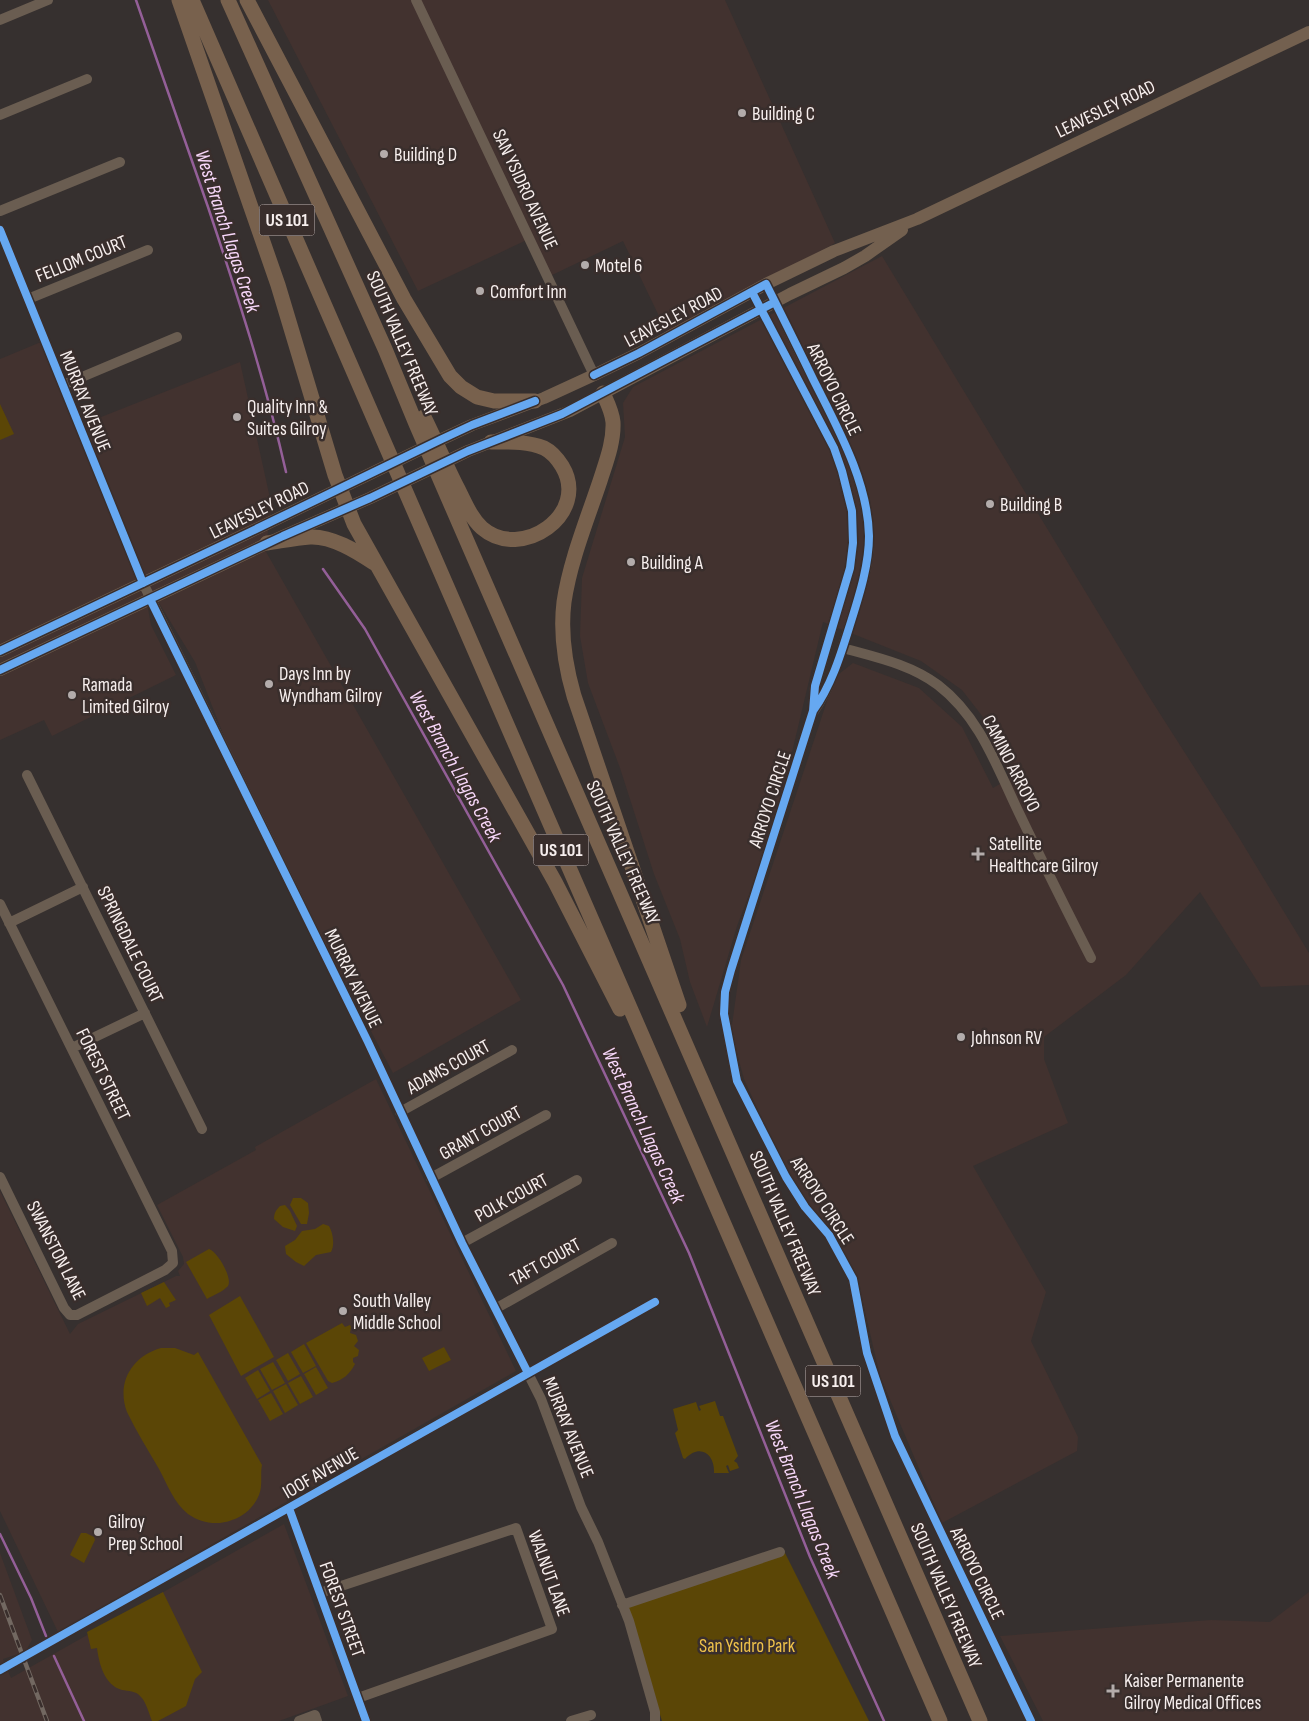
<svg xmlns="http://www.w3.org/2000/svg" width="1309" height="1721" font-family="'Sofia Sans Condensed',sans-serif">
<style>
.built{fill:#42322f}
.green{fill:#5b4606}
.lines{fill:none;stroke-linecap:round;stroke-linejoin:round}
.stream{stroke:#945f98;stroke-width:2.5}
.minor{stroke:#6a5d51;stroke-width:10}
.major{stroke:#73604f;stroke-width:12}
.highway{stroke:#78614d;stroke-width:15}
.rail-casing{stroke:#726861;stroke-width:4.5}
.rail{stroke:#392e2c;stroke-width:2.5;stroke-dasharray:8;stroke-linecap:butt}
.cycleway-casing{stroke:#392e2c;stroke-width:11}
.cycleway{stroke:#66a8f1;stroke-width:8}
.poi-dot{fill:#b3acab;stroke:#392e2c;stroke-width:2}
.labels{text-anchor:middle;stroke-width:5;stroke-linejoin:round;paint-order:stroke}
.shield{fill:#392e2c;stroke:#beb5b4;stroke-width:1}
.shield-label{font-size:18px;font-weight:bold;fill:#f7efee}
.street-label{font-size:19px;fill:#f7efee;stroke:#392e2c}
.poi-label{font-size:19px;fill:#f7efee;stroke:#392e2c;text-anchor:start}
.park-label{font-size:19px;fill:#efc24a;stroke:#392e2c}
.water-label{font-size:20px;font-style:italic;fill:#f8d8fa;stroke:#392e2c}
</style>
<rect width="100%" height="100%" fill="#36302f"/>
<!-- built -->
<path class="built" d="M268,0H725L835,243L669,337L623,241L548,277L529,239L418,291Z
M882,256L1148,695L1238,836L1309,953V985L1261,987L1200,892L1126,975L1044,1037V1059L1068,1123L973,1166L1046,1292L1031,1341L1078,1437L1077,1451L942,1523L880,1376L857,1277L831,1231L793,1188L744,1079L731,1032L741,960L835,677L853,663L919,688L962,727L993,788L1015,775L993,730L962,690L921,661L823,622L773,832L737,926L707,1027L690,982L680,939L654,874L620,768L588,683L580,636L582,578L625,437L623,403L633,387Z
M41,342L81,425L240,362L272,507L265,550L521,1000L393,1073L248,798L195,662L142,575L151,625L176,675L52,736L44,720L0,740V359Z
M376,1079L516,1371L58,1632L0,1511V1191L70,1334L78,1324L176,1276H180L178,1271L184,1264L183,1257L157,1205L256,1150L255,1147Z
M284,1524L348,1696L279,1721H0V1553L32,1640L25,1652L3,1659L11,1678Z
M1309,1592V1721H1043L1000,1636L1211,1620L1270,1622Z"/>
<!-- green -->
<path class="green" d="M0,404L14,434L0,440Z
M293,1198H301L308,1203L309,1213L307,1224H301L290,1205Z
M285,1205L290,1211L297,1226L295,1231L283,1227L274,1219C274,1213 276,1210 280,1206Z
M323,1224L329,1226C333,1233 335,1245 331,1252L316,1255L304,1266L296,1262L286,1254L285,1246L295,1240L302,1231L315,1229Z
M209,1249C217,1251 233,1278 228,1286C223,1292 213,1295 207,1299L186,1262Z
M164,1282L176,1300L169,1303L170,1306L166,1308L160,1298L147,1306L141,1293Z
M240,1296L274,1357L241,1376L209,1315Z
M342,1323L345,1327L350,1325L351,1327L350,1333L356,1335L358,1341L354,1346L359,1350L358,1356L353,1358V1362L355,1364C350,1374 343,1380 332,1383L328,1381L306,1343Z
M304,1344L316,1366L303,1373L291,1352Z
M444,1347L451,1360L429,1371L422,1358Z
M161,1348H175L194,1355L198,1352L262,1465C260,1474 263,1485 259,1495C254,1507 244,1516 232,1520C217,1526 201,1523 188,1514C174,1503 167,1484 159,1469C148,1450 136,1431 127,1412C116,1383 132,1356 161,1348Z
M288,1353L300,1374L288,1381L276,1360Z
M273,1362L285,1383L272,1390L260,1369Z
M316,1367L328,1388L316,1395L304,1374Z
M258,1370L270,1391L257,1399L245,1378Z
M301,1376L313,1397L300,1404L288,1383Z
M286,1384L298,1405L285,1413L273,1391Z
M271,1393L283,1414L270,1421L258,1400Z
M715,1401L720,1416H723L738,1456L734,1461L737,1463L739,1468L730,1471L728,1465L726,1466L729,1473H714C715,1454 700,1443 685,1459L683,1458L675,1433L678,1430L673,1409L696,1402L699,1411L701,1410L699,1406Z
M81,1533H86L94,1537L95,1540L84,1563L70,1555Z
M785,1553L869,1721H662L626,1606Z
M163,1592L202,1672L195,1679L186,1706L158,1721H152C149,1714 146,1701 140,1696C136,1691 128,1691 122,1690C104,1685 99,1663 97,1648L91,1649L87,1632Z"/>
<g class="lines">
<!-- stream -->
<path class="stream" d="M136,0C160,69 184,138 208,207C237,294 266,383 286,472
M323,569L365,629L563,985L689,1253L810,1557L884,1721
M0,1534L31,1598L46,1636
M54,1656L84,1721"/>
<!-- minor -->
<path class="minor" d="M416,0L594,375
M0,20L48,0
M0,115L87,79
M0,211L120,162
M0,230L143,583L368,1042L462,1243L541,1399L581,1507L598,1542L629,1621L655,1712V1721
M766,284C782,316 797,348 813,379C837,427 867,480 869,535C870,566 858,598 849,627C840,656 831,686 814,711
M752,292L834,448L842,471L852,511L853,543L850,568L815,686L813,711L731,970L725,992L724,1014L737,1081L786,1177L805,1207L829,1235L853,1279L867,1353L895,1436L1031,1721
M28,299L148,250
M63,385L177,337
M843,648C875,657 910,664 938,685C981,718 997,768 1020,815C1043,863 1067,911 1091,958
M27,775L202,1129
M0,904L172,1251L173,1263L165,1270L77,1315H70L64,1308L0,1177
M9,923L83,887
M72,1048L145,1013
M400,1112L512,1050
M431,1178L546,1115
M462,1243L577,1180
M495,1309L612,1243
M289,1508L366,1721
M320,1593L516,1528L552,1629L358,1698
M622,1605L780,1552
M0,1670L655,1302
M299,1721L315,1715L317,1721
M571,1721L591,1715"/>
<!-- major -->
<path class="major" d="M0,651L250,532L442,439L472,425L544,398L594,375L639,353L766,284L834,251L917,219L1309,32
M0,670L283,536L370,498L468,451L570,411L790,294L844,268L865,256L902,230"/>
<!-- highway -->
<path class="highway" d="M179,0L278,285L335,475L354,524L555,882L620,1009
M192,0L940,1721
M228,0L385,349L416,424L980,1721
M247,0L404,299L450,376L461,387L477,397L494,401H535
M603,393C607,402 612,411 613,422C614,442 606,462 600,481C587,520 570,561 564,602C560,634 565,665 574,696L679,1005
M424,417C436,441 446,466 458,489C465,503 471,518 482,528C521,562 591,514 562,466C557,458 552,452 544,448C527,441 508,442 491,442
M267,543C281,541 296,538 310,537C332,536 356,551 374,563"/>
<defs>
<path id="rail" d="M0,1595L47,1721"/>
</defs>
<!-- rail casing -->
<use href="#rail" class="rail-casing"/>
<!-- rail -->
<use href="#rail" class="rail"/>
<defs>
<path id="cycleway" d="M0,230L143,583
M752,292L834,448L842,471L852,511L853,543L850,568L815,686L813,711L731,970L725,992L724,1014L737,1081L786,1177L805,1207L829,1235L853,1279L867,1353L895,1436L1031,1721
M594,375L639,353L766,284C782,316 798,348 813,379C837,427 868,481 869,536C869,567 858,599 849,628C840,657 831,686 813,711
M150,599L368,1042L462,1243L528,1373
M0,651L250,532L442,439L472,425L535,401
M0,670L283,536L370,498L468,451L562,414L775,302
M289,1508L366,1721
M0,1670L655,1302"/>
</defs>
<!-- cycleway casing -->
<use href="#cycleway" class="cycleway-casing"/>
<!-- cycleway -->
<use href="#cycleway" class="cycleway"/>
</g>
<!-- markers -->
<g class="poi-dot">
<circle cx="742" cy="113" r="5"/>
<circle cx="384" cy="154" r="5"/>
<circle cx="585" cy="265" r="5"/>
<circle cx="480" cy="291" r="5"/>
<circle cx="237" cy="417" r="5"/>
<circle cx="990" cy="504" r="5"/>
<circle cx="631" cy="562" r="5"/>
<circle cx="269" cy="684" r="5"/>
<circle cx="72" cy="695" r="5"/>
<path d="M975.5 846.5h5v5h5v5h-5v5h-5v-5h-5v-5h5z"/>
<circle cx="961" cy="1037" r="5"/>
<circle cx="343" cy="1311" r="5"/>
<circle cx="98" cy="1532" r="5"/>
<path d="M1110.5 1683.5h5v5h5v5h-5v5h-5v-5h-5v-5h5z"/>
</g>
<g class="labels">
<!-- shield labels -->
<g class="shield">
<rect x="259.5" y="204.5" width="55" height="31" rx="4"/>
<rect x="533.5" y="834.5" width="55" height="31" rx="4"/>
<rect x="805.5" y="1365.5" width="55" height="31" rx="4"/>
</g>
<g class="shield-label">
<text x="287" y="226">US 101</text>
<text x="561" y="856">US 101</text>
<text x="833" y="1387">US 101</text>
</g>
<!-- street labels -->
<g class="street-label">
<text transform="translate(1105 108) rotate(-26)" y="7">LEAVESLEY ROAD</text>
<text transform="translate(526 189) rotate(65)" y="7">SAN YSIDRO AVENUE</text>
<text transform="translate(81 258) rotate(-22)" y="7">FELLOM COURT</text>
<text transform="translate(673 316) rotate(-28)" y="7">LEAVESLEY ROAD</text>
<text transform="translate(403 343) rotate(67)" y="7">SOUTH VALLEY FREEWAY</text>
<text transform="translate(835 389) rotate(64)" y="7">ARROYO CIRCLE</text>
<text transform="translate(86 401) rotate(68)" y="7">MURRAY AVENUE</text>
<text transform="translate(259 509) rotate(-26)" y="7">LEAVESLEY ROAD</text>
<text transform="translate(1012 763) rotate(63)" y="7">CAMINO ARROYO</text>
<text transform="translate(769 799) rotate(-72)" y="7">ARROYO CIRCLE</text>
<text transform="translate(624 852) rotate(66)" y="7">SOUTH VALLEY FREEWAY</text>
<text transform="translate(131 944) rotate(64)" y="7">SPRINGDALE COURT</text>
<text transform="translate(354 978) rotate(64)" y="7">MURRAY AVENUE</text>
<text transform="translate(448 1066) rotate(-29)" y="7">ADAMS COURT</text>
<text transform="translate(104 1074) rotate(64)" y="7">FOREST STREET</text>
<text transform="translate(480 1132) rotate(-29)" y="7">GRANT COURT</text>
<text transform="translate(511 1197) rotate(-29)" y="7">POLK COURT</text>
<text transform="translate(823 1200) rotate(57)" y="7">ARROYO CIRCLE</text>
<text transform="translate(786 1223) rotate(67)" y="7">SOUTH VALLEY FREEWAY</text>
<text transform="translate(57 1250) rotate(63)" y="7">SWANSTON LANE</text>
<text transform="translate(545 1261) rotate(-29)" y="7">TAFT COURT</text>
<text transform="translate(569 1427) rotate(68)" y="7">MURRAY AVENUE</text>
<text transform="translate(320 1472) rotate(-30)" y="7">IOOF AVENUE</text>
<text transform="translate(550 1573) rotate(70)" y="7">WALNUT LANE</text>
<text transform="translate(978 1573) rotate(64)" y="7">ARROYO CIRCLE</text>
<text transform="translate(947 1595) rotate(67)" y="7">SOUTH VALLEY FREEWAY</text>
<text transform="translate(343 1609) rotate(70)" y="7">FOREST STREET</text>
</g>
<!-- poi labels -->
<g class="poi-label">
<text x="752" y="120">Building C</text>
<text x="394" y="161">Building D</text>
<text x="595" y="272">Motel 6</text>
<text x="490" y="298">Comfort Inn</text>
<text x="247" y="413">Quality Inn &amp;<tspan x="247" dy="22">Suites Gilroy</tspan></text>
<text x="1000" y="511">Building B</text>
<text x="641" y="569">Building A</text>
<text x="279" y="680">Days Inn by<tspan x="279" dy="22">Wyndham Gilroy</tspan></text>
<text x="82" y="691">Ramada<tspan x="82" dy="22">Limited Gilroy</tspan></text>
<text x="989" y="850">Satellite<tspan x="989" dy="22">Healthcare Gilroy</tspan></text>
<text x="971" y="1044">Johnson RV</text>
<text x="353" y="1307">South Valley<tspan x="353" dy="22">Middle School</tspan></text>
<text x="108" y="1528">Gilroy<tspan x="108" dy="22">Prep School</tspan></text>
<text x="1124" y="1687">Kaiser Permanente<tspan x="1124" dy="22">Gilroy Medical Offices</tspan></text>
</g>
<!-- park labels -->
<g class="park-label">
<text x="747" y="1652">San Ysidro Park</text>
</g>
<!-- water labels -->
<g class="water-label">
<text transform="translate(228 231) rotate(72)" y="7">West Branch Llagas Creek</text>
<text transform="translate(456 766) rotate(61)" y="7">West Branch Llagas Creek</text>
<text transform="translate(644 1125) rotate(65)" y="7">West Branch Llagas Creek</text>
<text transform="translate(803 1499) rotate(68)" y="7">West Branch Llagas Creek</text>
</g>
</g>
</svg>
